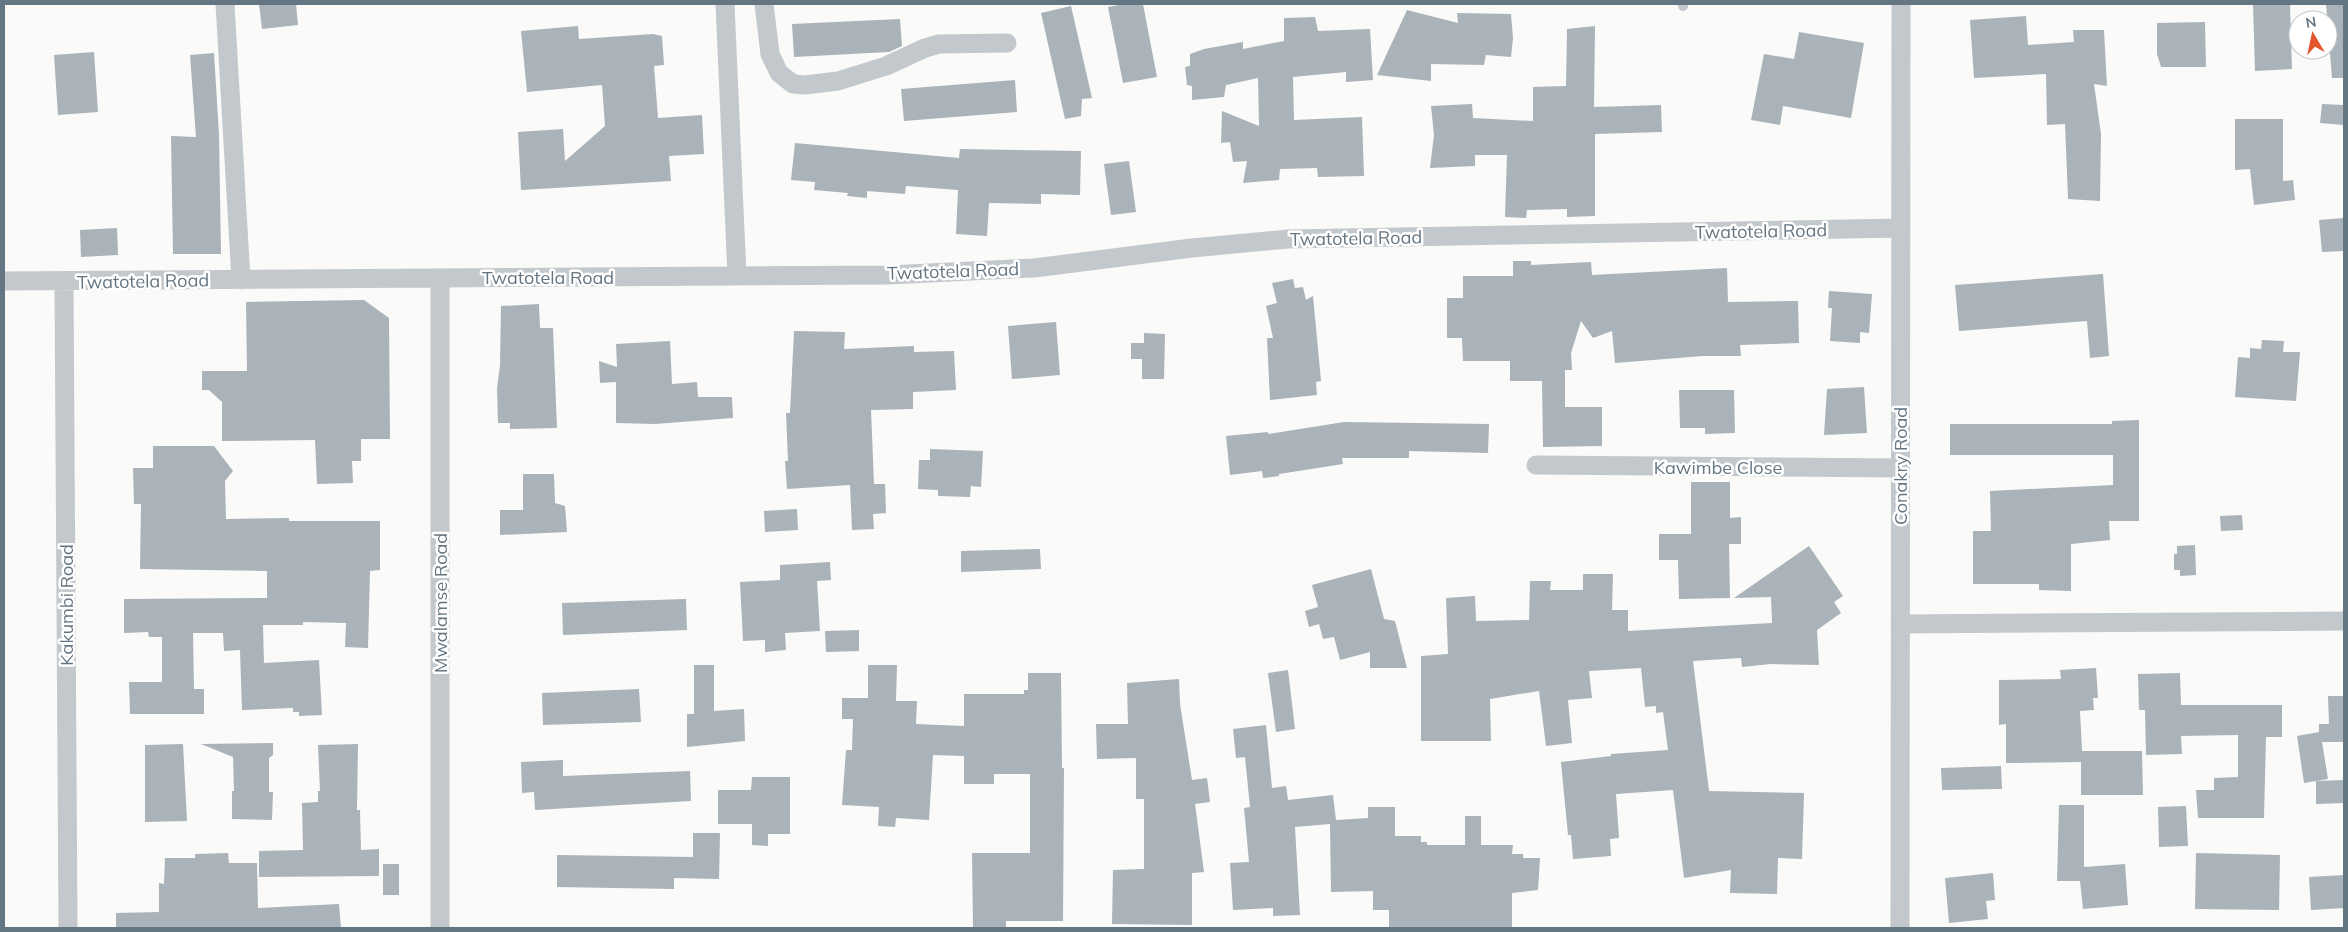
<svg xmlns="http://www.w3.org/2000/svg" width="2348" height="932" viewBox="0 0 2348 932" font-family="Mulish,sans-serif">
  <rect width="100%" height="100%" fill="#fafaf8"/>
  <!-- building -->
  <path fill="#aab3b9" d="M259,4H296L298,25L262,29Z
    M1124,4H1143L1157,77L1123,83L1108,7Z
    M2253,4H2290L2292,69L2255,71Z
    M2326,4H2344V78H2332Z
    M1071,6L1092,98L1082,99L1081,116L1065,119L1041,13Z
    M1407,10L1458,23L1457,13L1511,14L1513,38L1511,57L1486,55L1484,65L1431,64V81L1377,75Z
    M2026,16L2028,45L2074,42L2073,30H2104L2107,86L2094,84L2101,134L2100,201L2068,199L2065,124L2047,125L2046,74L1974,78L1970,20Z
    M1315,17L1318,31L1370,29L1373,80L1346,82V72L1293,77L1294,120L1362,117L1364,176L1318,177L1317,168L1280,169L1279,180L1243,183L1247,161L1233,162L1230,142L1221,143L1222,111L1259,126L1258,78L1226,85L1224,97L1192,100V86L1187,85L1185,67L1190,66V54L1204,49L1243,42V49L1284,41V18Z
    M900,19L902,46L889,52L794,57L792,24Z
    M2205,22L2206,67H2161L2157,54V23Z
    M578,26L579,39L653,34L662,36L664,65L654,66L658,118L702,115L704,154L669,156L671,181L521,190L518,132L563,129L565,161L605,126L602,85L527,92L521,31Z
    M1595,26L1594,107L1661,105L1662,132L1595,134V216L1567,217V209L1527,210L1526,218L1505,217L1507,155H1475V166L1430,168L1434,135L1431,106L1472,104L1473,118L1533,121V87L1566,86L1567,29Z
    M1799,32L1864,43L1851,118L1783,106L1780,125L1751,120L1764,54L1794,59Z
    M94,52L98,112L58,115L54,55Z
    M214,53L219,135L221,254H173L171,136L196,137L190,55Z
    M1015,80L1017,112L904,121L901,89Z
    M2322,104L2344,105L2343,125L2320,123Z
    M2235,119H2283V181L2293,180L2295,200L2254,205L2250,169L2235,170Z
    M795,143L959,158L960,149L1081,151L1080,195L1041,194V204L989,203L987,236L956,234L958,190L906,186L905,194L867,191V198L847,196L848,193L814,190L815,182L791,180Z
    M1129,161L1136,212L1111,215L1104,164Z
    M2344,218V251L2322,252L2319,220Z
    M117,228L118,255L81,257L80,230Z
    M1513,261H1531V265L1591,262L1592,275L1727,268L1728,302L1798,301L1799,343L1740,345L1741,356H1703L1615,363L1612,331L1593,338L1581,321L1571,353L1572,370H1565V407H1602V446L1543,447L1542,381H1510V361H1463L1462,338H1447V298H1463V276H1513Z
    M2103,274L2109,356L2090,358L2087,321L1959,331L1955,285Z
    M1293,279L1295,288L1303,287L1306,300L1313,296L1321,381L1316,382L1317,395L1270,400L1267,338H1273L1266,306L1277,303L1272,283Z
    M1829,291L1872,294L1869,333L1860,332V343L1830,341L1832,308H1828Z
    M364,300L389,318L390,439H361V461H352L353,483L317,484L315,440L222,441V402L209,390H202V371H247L246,302Z
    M539,304L540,328H553L557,428L510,429V423H498L497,389L500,365L501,306Z
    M1056,322L1060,375L1012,379L1008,326Z
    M794,331L845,332L844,349L914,346V352L954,351L956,390L913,392V409L871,410L874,484H885L886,513L873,514L874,529L852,530L850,485L787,489L785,461H788L786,413H790Z
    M1144,333L1165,334L1164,379H1142V359H1131V343H1144Z
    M2262,340L2284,341L2283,352H2300L2296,401L2235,397L2238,357L2250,358V348L2261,349Z
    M670,341L672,384L697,382L698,397H732L733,418L655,424L616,423V382L600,383L599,361L617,367L616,344Z
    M1864,387L1867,433L1824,435L1827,389Z
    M1679,390H1734L1735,433L1705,434V428H1680Z
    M2139,420V521H2109L2110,540L2071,544V591L2039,590V584H1973V531H1991L1990,491L2113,485V455H1950V424H2112V421Z
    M1344,422L1489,424L1488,453L1409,451V458H1342L1343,464L1279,474V476L1263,478L1262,471L1230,475L1226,436L1268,432V434Z
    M153,446H214L233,471L225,481L226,519L289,518V521H380V570L370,571L368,648L345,647L346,623L303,622V625H263L264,663L319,660L322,715L299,716V712H293V708L242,710L240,650L224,651L223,633H193L194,689H204V714H130L129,682H162V637H149L148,632L124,633V599L267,598V571L140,569L141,504H134L133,468H153Z
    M930,449L983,451L981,487L971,486L970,497L938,496V490L918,489L919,460H930Z
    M523,474H554L555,503L565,506L567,532L500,535V510H523Z
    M1691,482H1730V518L1741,517V544H1729L1730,598L1679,599L1678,560H1659V534H1691Z
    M797,509L798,530L765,532L764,511Z
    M2242,515L2243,530L2221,531L2220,516Z
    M2195,545L2196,575L2180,576V570H2174V554H2177V546Z
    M1809,546L1843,596L1834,602L1841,613L1817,630L1819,665L1771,664L1742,667L1741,658L1693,661L1709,791L1804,793L1802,859L1778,858L1777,894L1730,893L1731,870L1684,878L1673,790L1616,794L1619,838L1610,839L1611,856L1573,859L1571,835H1568L1561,762L1611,756V754L1668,750L1663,712L1656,713V706L1645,707L1641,668L1589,671L1592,698L1568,700L1572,743L1546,746L1539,691L1490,699L1491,741H1421V656L1448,654L1446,598L1475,596L1476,621L1529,620L1530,581H1551L1550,590H1583V574H1613L1612,610H1628V631L1772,623L1771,597L1734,598Z
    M1040,549L1041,569L961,572V551Z
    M830,562L831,580L817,581L820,631L785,633L786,650L765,652V640L743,641L740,582L780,580V565Z
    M1371,569L1384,619L1395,621L1407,668H1370V652L1340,660L1334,637L1323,639L1319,624L1309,627L1305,611L1318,607L1312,585Z
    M686,599L687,630L563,635L562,603Z
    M859,630V651L826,652L825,631Z
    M694,665H714V711L744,709L745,741L687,747V714H694Z
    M868,665H897L896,701H917L916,724L964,726V694H1024V690H1028V673H1061L1062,768H1064L1063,921H1006V928H973L972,853H1030V774H994V784H964V756L933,755L929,820L896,818L895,827L878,826L879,807L842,805L846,750H852L853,719H842V698H868Z
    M2096,668L2098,698H2093L2094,710L2080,711L2082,751H2142L2143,795H2081V762L2006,763V724L1999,725V680L2061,679L2060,670Z
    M1288,670L1295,729L1276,732L1268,673Z
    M2180,673L2181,705H2282V737H2266L2264,818H2198L2196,790H2214V778L2238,777V735L2181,736L2182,754L2146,755L2145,710H2139L2138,674Z
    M1179,679L1180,704L1192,780L1207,778L1210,802L1195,804L1204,872L1192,873V925L1112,924L1113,870L1144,869V799H1136V758L1097,759L1096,724H1128L1127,683Z
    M639,689L641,722L543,725L542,693Z
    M2328,696H2344V742H2322L2328,779L2304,783L2297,736L2319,732V724H2329Z
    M1266,725L1272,788L1286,786L1288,800L1333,795L1336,820L1368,818V807H1395V836H1421V842H1427V845H1465V816H1481V845H1513L1512,854H1523V858H1540L1538,890L1512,893V928H1389V910H1373V891L1331,892L1330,824L1295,827L1300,915L1273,916V908L1233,910L1230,863L1249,862L1244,808L1250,807L1245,757L1236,758L1233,729Z
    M273,743V755L269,758V792H273L272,820L232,819V791H234L233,757L201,744Z
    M183,744L187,821L145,822V745Z
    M358,744L357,810H360L361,850L379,849V876L259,877V851L303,850L302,803L318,802V791H320L318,745Z
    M563,760V776L690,771L691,801L535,810L534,792L522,793L521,762Z
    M2001,766L2002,789L1942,790L1941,768Z
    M752,777H790V834H768V846L752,845V824H718V790H751Z
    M2344,780V803L2316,804V781Z
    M2059,805H2084V867L2125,864L2128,905L2083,909L2080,881H2057Z
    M2186,806L2188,846L2159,847L2158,807Z
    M693,833H720L719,879L674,878V889L557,887V855L693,857Z
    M228,853L229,863H257L258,908L339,904L341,928H116V913L159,912V883L164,884L165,858H195V854Z
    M2196,853L2280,855L2279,910L2195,909Z
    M383,864H399V895H383Z
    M1993,873L1995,900L1986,901L1988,919L1949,923L1945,878Z
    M2344,875V908L2311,910L2309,877Z"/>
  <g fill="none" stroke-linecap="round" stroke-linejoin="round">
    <!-- lane -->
    <path stroke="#c3c8cc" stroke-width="10" d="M1683,4V6"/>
    <!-- street -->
    <path stroke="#c3c8cc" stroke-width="19" d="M225,4L241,280
      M725,4L737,276
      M764,4L770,54L779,73L793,84L805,85L838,81L886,66L925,48L939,44L1007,43
      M4,281L888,275L1034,268L1192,248L1288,239L1901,228
      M64,282L68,928
      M1536,465L1900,468
      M1900,624L2344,621
      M440,928V278
      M1900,928L1901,4"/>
  </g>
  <g text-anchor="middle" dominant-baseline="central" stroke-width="5" stroke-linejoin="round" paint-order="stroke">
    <!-- street labels -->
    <g font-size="18" fill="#657683" stroke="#fff">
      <text transform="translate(1761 231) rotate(-1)">Twatotela Road</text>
      <text transform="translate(1356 238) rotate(-1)">Twatotela Road</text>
      <text transform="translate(953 271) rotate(-2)">Twatotela Road</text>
      <text x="548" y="277">Twatotela Road</text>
      <text transform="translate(143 281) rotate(-1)">Twatotela Road</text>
      <text transform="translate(1900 466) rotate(-90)">Conakry Road</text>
      <text x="1718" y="467">Kawimbe Close</text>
      <text transform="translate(440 603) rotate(-90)">Mwalamse Road</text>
      <text transform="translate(66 605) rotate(-90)">Kakumbi Road</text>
    </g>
  </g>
  <!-- border -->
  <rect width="2348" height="932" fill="none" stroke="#657683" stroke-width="10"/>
  <!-- north arrow -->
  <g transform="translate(2313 35) rotate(351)"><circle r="24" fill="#ffffff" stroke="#c1c8cd"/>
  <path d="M0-4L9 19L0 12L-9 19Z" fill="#e4572e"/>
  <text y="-8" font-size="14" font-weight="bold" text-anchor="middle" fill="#657683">N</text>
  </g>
</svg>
